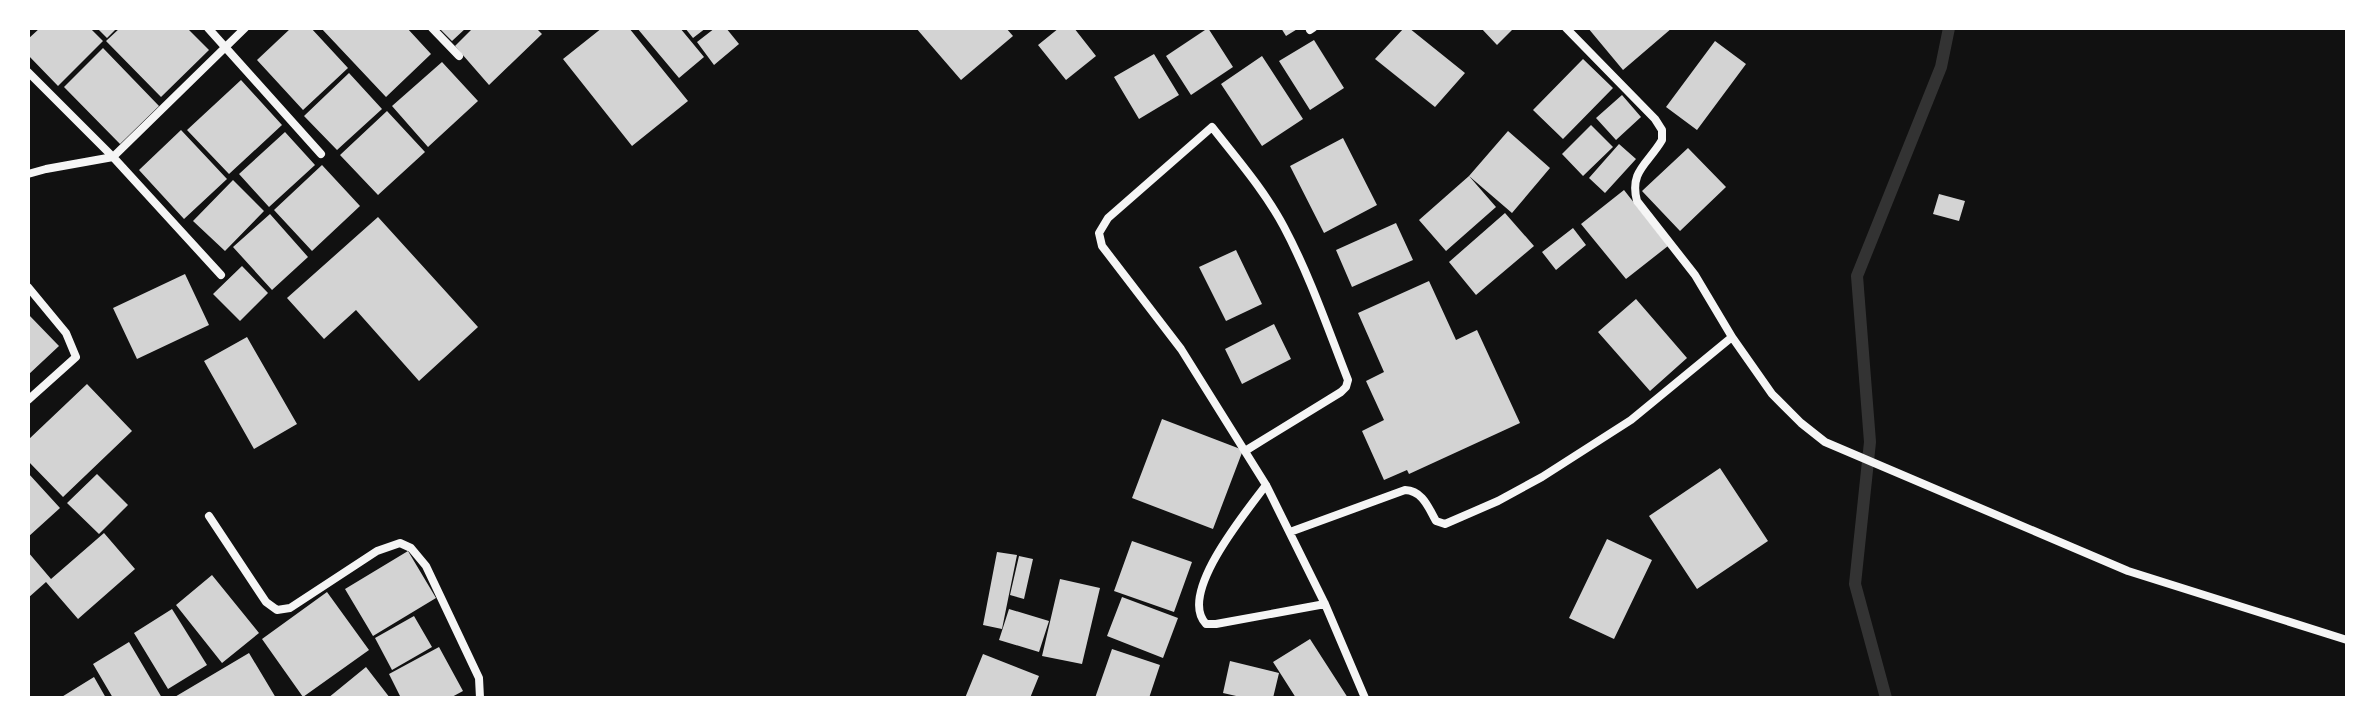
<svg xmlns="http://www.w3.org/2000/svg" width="2375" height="726" viewBox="0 0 2375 726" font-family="Jost,sans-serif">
  <rect width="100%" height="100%" fill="#111"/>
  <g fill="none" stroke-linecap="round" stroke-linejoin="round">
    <!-- stream -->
    <path stroke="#333" stroke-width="12" d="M1886,698L1855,584L1870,442L1857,276L1941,67L1949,28"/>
  </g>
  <!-- building -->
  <path fill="#d3d3d3" d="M40,28H90L103,41L58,86L28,55V39Z
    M97,28H117L107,38Z
    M120,28H187L209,50L161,97L106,41Z
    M291,28H311L348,68L303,110L257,60Z
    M321,28H407L431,54L386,97Z
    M439,28H466L452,41Z
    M473,28H536L542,34L489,85L455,46Z
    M602,28H629L688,101L632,146L563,59Z
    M637,28H680L704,57L679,78Z
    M685,28H706L693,38Z
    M715,28H726L739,44L714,65L697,42Z
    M916,28H1006L1013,36L961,80Z
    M1059,28H1074L1096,56L1066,80L1038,45Z
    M1208,28L1233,67L1191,95L1166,56Z
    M1281,28H1299L1286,36Z
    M1404,28H1409L1465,73L1435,107L1375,59Z
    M1481,28H1514L1497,45Z
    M1588,28H1672L1623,70Z
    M1314,40L1344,88L1310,110L1279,61Z
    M1715,41L1746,64L1697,130L1666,107Z
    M103,48L159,106L120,144L64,87Z
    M1154,54L1179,95L1139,119L1114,77Z
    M1262,56L1303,119L1262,146L1221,84Z
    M1583,59L1613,88L1563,139L1533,110Z
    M442,62L478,101L428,147L392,106Z
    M349,73L382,109L337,150L304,116Z
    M241,80L282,125L229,174L187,130Z
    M1622,95L1641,117L1616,140L1596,118Z
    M387,111L425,152L378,195L340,155Z
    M1591,125L1613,147L1583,176L1562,154Z
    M181,130L227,179L184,219L139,170Z
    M1508,131L1550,168L1512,213L1469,176Z
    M285,132L315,165L269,207L239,174Z
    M1343,138L1377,205L1324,233L1290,166Z
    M1619,144L1636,159L1605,193L1589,178Z
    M1688,148L1726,187L1680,231L1642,191Z
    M322,165L360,206L312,251L274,210Z
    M1469,176L1496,207L1446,251L1419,220Z
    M233,180L264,211L225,251L193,221Z
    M1624,190L1668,246L1626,279L1581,224Z
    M1939,194L1965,201L1959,221L1933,214Z
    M1505,213L1534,246L1476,295L1449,262Z
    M270,214L308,257L272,290L233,247Z
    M378,217L478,327L419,381L356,310L324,339L287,298Z
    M1396,223L1413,260L1352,287L1336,250Z
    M1573,228L1586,245L1556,270L1542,252Z
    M1236,250L1262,304L1226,321L1199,267Z
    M242,266L268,293L240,321L213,294Z
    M185,274L209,325L137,359L113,308Z
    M1429,281L1456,340L1477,330L1520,423L1409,474L1407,470L1384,480L1362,431L1384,420L1366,381L1384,372L1358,313Z
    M1636,299L1687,358L1650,391L1598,332Z
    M28,314L59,346L28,375Z
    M1274,324L1291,359L1242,384L1225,349Z
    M247,337L297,424L254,449L204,361Z
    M87,384L132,431L63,497L28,461V440Z
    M1162,419L1243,450L1213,529L1132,498Z
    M1720,468L1768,541L1697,589L1649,516Z
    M28,473L60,508L28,537Z
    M97,474L128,505L99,534L67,503Z
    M104,533L135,569L78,619L46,582L28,598V552L51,579Z
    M1607,539L1652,560L1614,639L1569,618Z
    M1132,541L1192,562L1174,612L1114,591Z
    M408,551L436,598L373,636L345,589Z
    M997,552L1017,555L1002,629L983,625Z
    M1019,556L1033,559L1024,599L1010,595Z
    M212,575L259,633L222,663L176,605Z
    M1060,579L1100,588L1082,664L1042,656Z
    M327,592L369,650L303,697L262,639Z
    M1122,597L1178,618L1163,658L1107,636Z
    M172,609L207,665L168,689L134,633Z
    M1009,609L1049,621L1039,652L999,640Z
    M414,616L432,647L392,670L375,638Z
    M1310,639L1348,698H1296L1282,676L1273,662Z
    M129,642L162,698H113L93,664Z
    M439,647L463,691L450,698H401L389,674Z
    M1112,649L1160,665L1149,698H1095Z
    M249,653L276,698H173Z
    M983,654L1039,676L1030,698H965Z
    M1230,661L1279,673L1273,698H1245L1223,693Z
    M366,667L390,698H328Z
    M94,677L106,698H60Z"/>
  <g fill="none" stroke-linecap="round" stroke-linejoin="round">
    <!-- minor -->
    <path stroke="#f5f5f5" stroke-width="8" d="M208,28L321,154
      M432,28L459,56
      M1566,28L1655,119L1662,130V140C1648,164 1629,171 1637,201L1695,275L1732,337L1772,394L1801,423L1825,442L2128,571L2347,640
      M1310,30L1313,28
      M28,72L113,157L221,275
      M28,174L46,169L113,157L245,28
      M28,287L66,333L76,357L28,400
      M1245,451L1341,392L1346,387L1348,380C1328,329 1310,276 1284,227C1265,191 1237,159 1212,127L1108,218L1099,233L1102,246L1181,349L1266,485L1325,604L1365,698
      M1266,485C1247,511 1177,594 1206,624H1216L1325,604
      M209,516L266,602L277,610L290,608L377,551L400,543L411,548L426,566L479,678L480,698
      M1290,532L1405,490C1423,491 1428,507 1436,521L1445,524L1498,501L1542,477L1631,420L1732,337"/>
  </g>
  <!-- border -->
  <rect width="2375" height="726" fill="none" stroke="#ffffff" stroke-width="60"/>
</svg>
